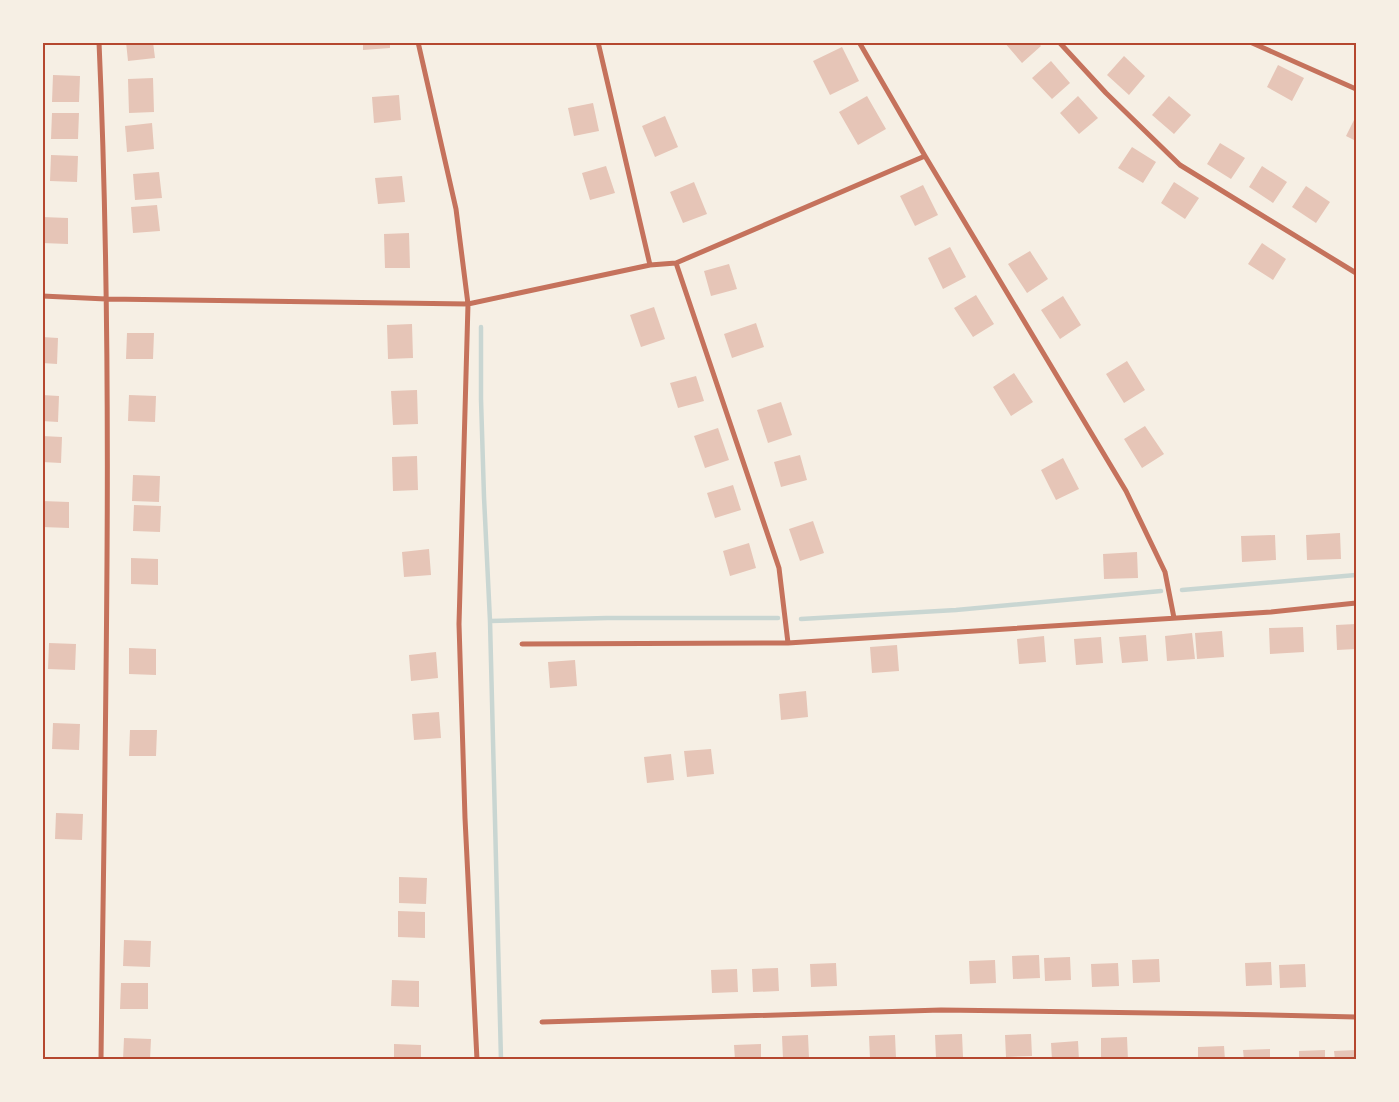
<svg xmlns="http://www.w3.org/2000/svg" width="1399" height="1102" viewBox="0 0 1399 1102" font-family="'Alegreya Sans',sans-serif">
  <rect width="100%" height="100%" fill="#f6efe4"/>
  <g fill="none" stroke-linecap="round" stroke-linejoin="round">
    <!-- stream -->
    <path stroke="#c9d6d2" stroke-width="4.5" d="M481,327V399L484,497L490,621L501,1060
      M1182,590L1356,575
      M801,619L956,610L1161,591
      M490,621L607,618H778"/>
  </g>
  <!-- building -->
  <path fill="#e6c5b7" d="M126,42H153L155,58L128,61Z
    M363,42H390V48L363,50Z
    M1004,42H1038L1041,46L1022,63Z
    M842,47L859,81L830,95L813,61Z
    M1124,56L1145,76L1129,95L1107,75Z
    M1051,61L1070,83L1052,99L1032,78Z
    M1278,65L1304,78L1292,101L1267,87Z
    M53,75L80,76L79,102H52Z
    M153,78L154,112L129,113L128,79Z
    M399,95L401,120L374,123L372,97Z
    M867,96L886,129L858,145L839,112Z
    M1078,96L1098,118L1079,134L1060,113Z
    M1169,96L1191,115L1174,134L1152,115Z
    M593,103L599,131L574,136L568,108Z
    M52,113H79L78,139H51Z
    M665,116L678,147L655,157L642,126Z
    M1356,116V141L1346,136Z
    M152,123L154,149L127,152L125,126Z
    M1220,143L1245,158L1231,179L1207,164Z
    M1132,147L1156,162L1143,183L1118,168Z
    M51,155L78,156L77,182L50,181Z
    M606,166L615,193L590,200L582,173Z
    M1262,166L1287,182L1273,203L1249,187Z
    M159,172L162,198L135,200L133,174Z
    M402,176L405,202L378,204L375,178Z
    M694,182L707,214L683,223L670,192Z
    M1174,182L1199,198L1185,219L1161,203Z
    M923,185L938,215L915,226L900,196Z
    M1306,186L1330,202L1316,223L1292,207Z
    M157,205L160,231L133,233L131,207Z
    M42,217L68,218V244L42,243Z
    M409,233L410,268H385L384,234Z
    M1262,243L1286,259L1273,280L1248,264Z
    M950,247L966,277L943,289L928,258Z
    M1030,251L1048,279L1027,293L1008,264Z
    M729,264L737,289L711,296L704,271Z
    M976,295L994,324L973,337L954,308Z
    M1063,296L1081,325L1060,339L1041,310Z
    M654,307L665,339L641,347L630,315Z
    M756,323L764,347L732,358L724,334Z
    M412,324L413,358L388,359L387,325Z
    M127,333H154L153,359H126Z
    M42,337L58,338L57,364L42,363Z
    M1127,361L1145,390L1124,403L1106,374Z
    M1014,373L1033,402L1011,416L993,387Z
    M696,376L704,401L678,408L670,383Z
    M417,390L418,424L393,425L391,391Z
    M42,395L59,396L58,422L42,421Z
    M129,395L156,396L155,422L128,421Z
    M781,402L792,435L768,443L757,410Z
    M1145,426L1164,454L1142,468L1124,439Z
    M718,428L729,460L705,468L694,436Z
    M42,436L62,437L61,463L42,462Z
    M800,455L807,480L781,487L774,462Z
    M417,456L418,490L393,491L392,457Z
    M1063,458L1079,489L1056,500L1041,470Z
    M133,475L160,476L159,502L132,501Z
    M733,485L741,510L715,518L707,493Z
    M42,501L69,502V528L42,527Z
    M134,505L161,506L160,532L133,531Z
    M813,521L824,553L800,561L789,529Z
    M1340,533L1341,559L1307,560L1306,535Z
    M1275,535L1276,560L1242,562L1241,536Z
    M749,543L756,568L730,576L723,551Z
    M429,549L431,575L404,577L402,552Z
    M1137,552L1138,578L1104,579L1103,554Z
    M131,558L158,559V585L131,584Z
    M1356,624V649L1337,650L1336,625Z
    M1303,627L1304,652L1270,654L1269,628Z
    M1222,631L1224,657L1197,659L1195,633Z
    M1192,633L1195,659L1167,661L1165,636Z
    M1146,635L1148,661L1122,663L1119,637Z
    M1044,636L1046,662L1019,664L1017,639Z
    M1101,637L1103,663L1076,665L1074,639Z
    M49,643L76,644L75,670L48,669Z
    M897,645L899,671L872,673L870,647Z
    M129,648L156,649V675L129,674Z
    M436,652L438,678L411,681L409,655Z
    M575,660L577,686L550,688L548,662Z
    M806,691L808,717L781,720L779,694Z
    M439,712L441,738L414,740L412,714Z
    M53,723L80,724L79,750L52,749Z
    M130,730H157L156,756H129Z
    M711,749L714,774L687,777L684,751Z
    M671,754L674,780L647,783L644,757Z
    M56,813L83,814L82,840L55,839Z
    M399,877L427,878L426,904L399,903Z
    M398,911L425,912V938L398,937Z
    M124,940L151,941L150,967L123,966Z
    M1039,955L1040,978L1013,979L1012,956Z
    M1070,957L1071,980L1045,981L1044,958Z
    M1159,959L1160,982L1133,983L1132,960Z
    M995,960L996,983L970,984L969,961Z
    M1271,962L1272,985L1246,986L1245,963Z
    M836,963L837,986L811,987L810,964Z
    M1118,963L1119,986L1092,987L1091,964Z
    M1305,964L1306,987L1280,988L1279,965Z
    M778,968L779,991L753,992L752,969Z
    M737,969L738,992L712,993L711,970Z
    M392,980L419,981V1007L391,1006Z
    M121,983H148V1009H120Z
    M962,1034L963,1057L936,1058L935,1035Z
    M1031,1034L1032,1056L1006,1057L1005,1035Z
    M808,1035L809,1058L783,1059L782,1036Z
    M895,1035L896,1058L870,1059L869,1036Z
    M1127,1037L1128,1060H1101V1038Z
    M124,1038L151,1039L150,1060H123Z
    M1078,1041L1079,1060H1052L1051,1043Z
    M394,1044L421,1045V1060H394Z
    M761,1044V1060H735L734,1045Z
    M1224,1046L1225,1060H1198V1047Z
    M1270,1049V1060H1244L1243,1050Z
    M1325,1050V1060H1299V1051Z
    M1356,1050V1060H1335L1334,1051Z"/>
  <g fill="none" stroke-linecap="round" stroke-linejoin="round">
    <!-- minor -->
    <path stroke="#c5725c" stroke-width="5" d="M99,42C114,381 105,721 101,1060
      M418,42L456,209L468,304L459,624L465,818L477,1060
      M598,42L650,265
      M859,42L925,156L1126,491L1165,572L1174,618
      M1059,42L1106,93L1180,165L1356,273
      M1250,42L1356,89
      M676,263L779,568L788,643
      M42,296L106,299L468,304L650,265L676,263L925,156
      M522,644L788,643L1271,612L1356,603
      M542,1022L941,1010L1222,1014L1356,1017"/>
  </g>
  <!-- border -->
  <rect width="1399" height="1102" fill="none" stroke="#f6efe4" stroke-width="88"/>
  <rect x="44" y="44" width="1311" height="1014" fill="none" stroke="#b5482f" stroke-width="2"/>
</svg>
